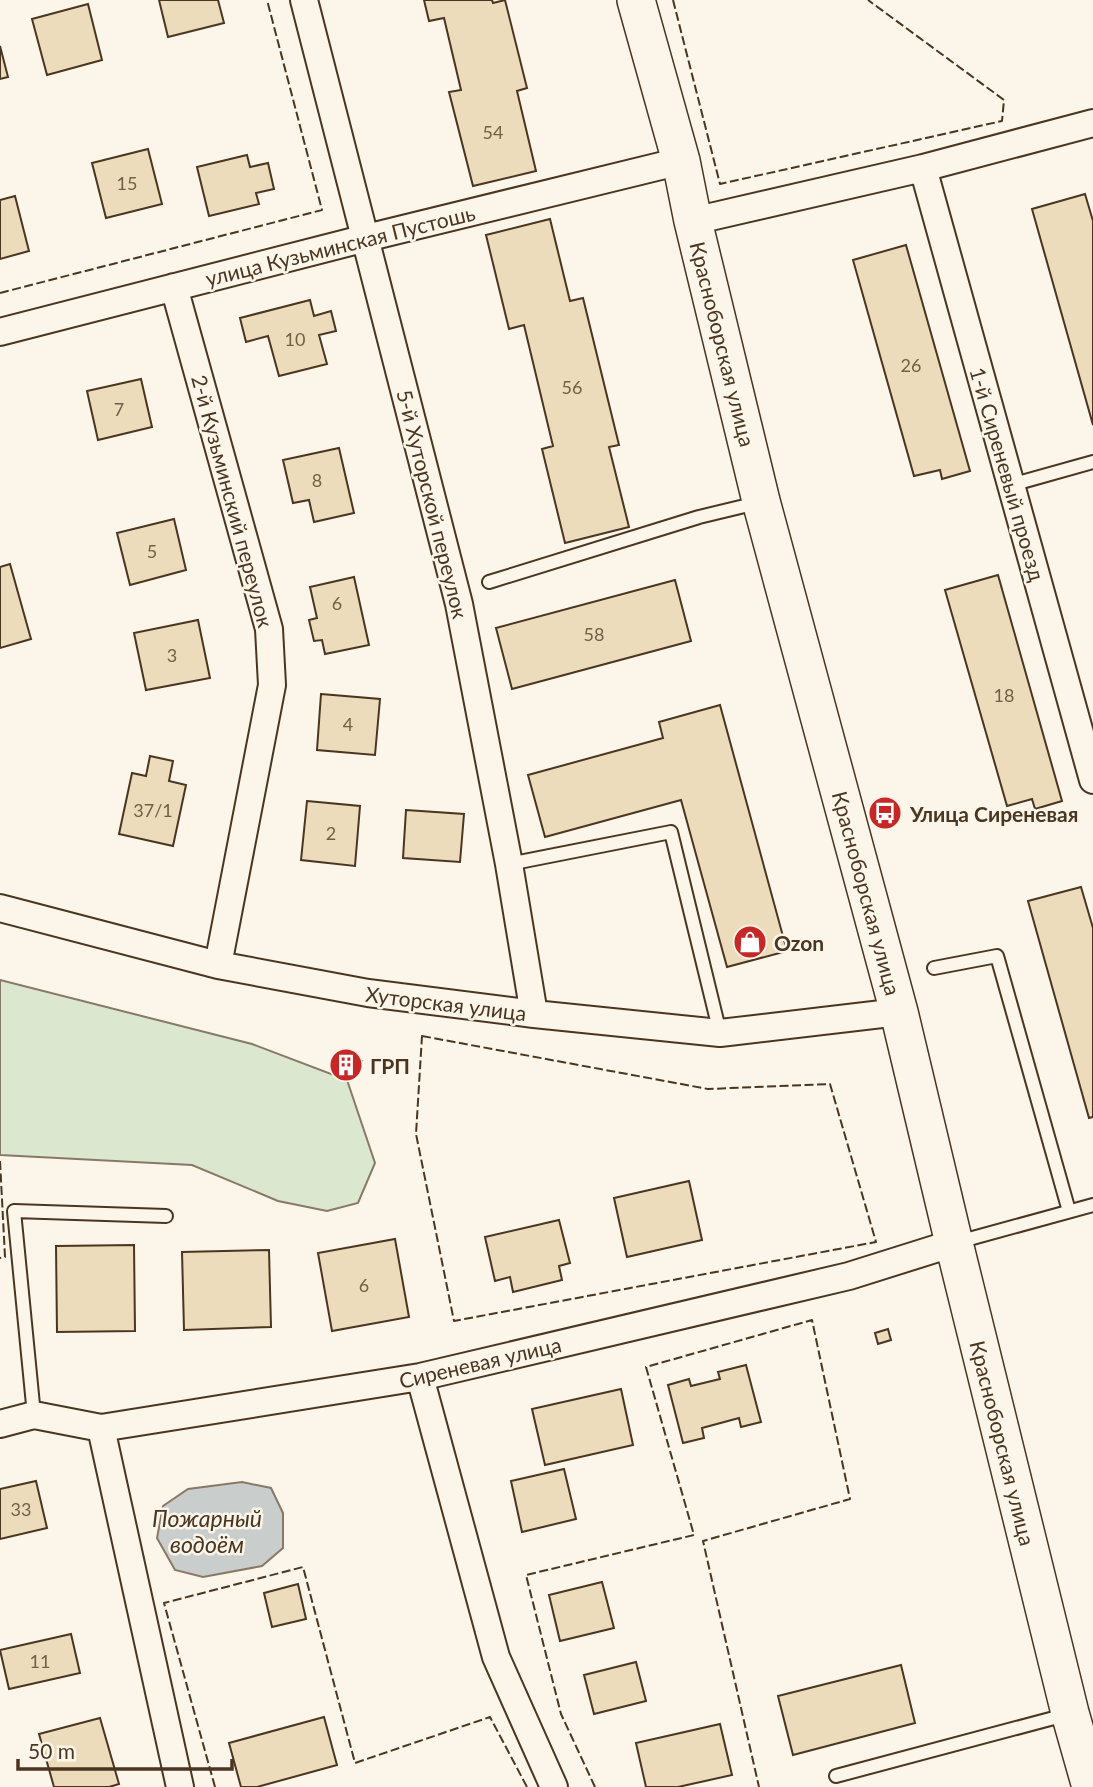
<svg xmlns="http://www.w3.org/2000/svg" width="1093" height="1787" viewBox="0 0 1093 1787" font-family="Lato,sans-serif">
  <rect width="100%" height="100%" fill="#fbf6e9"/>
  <!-- green -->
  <path fill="#dce7d0" stroke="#887966" stroke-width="2" d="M0,980L252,1044L347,1080L375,1163L358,1203L327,1211L278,1201L192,1165L0,1155Z"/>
  <!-- water -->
  <path fill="#c9cecd" stroke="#887966" stroke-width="2" d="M242,1482L271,1488L283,1513V1548L262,1566L203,1577L175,1570L157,1538L163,1506L188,1489Z"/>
  <!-- building -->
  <path fill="#ecdcbc" stroke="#4a3520" stroke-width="2" d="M159,0H218L224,23L168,37Z
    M424,0H492L493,3L505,0L527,88L517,91L536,171L473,186L449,92L461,90L444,18L429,21Z
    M88,4L102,60L47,75L32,19Z
    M0,46L8,77L0,79Z
    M148,149L162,204L106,218L92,163Z
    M247,155L250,167L268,163L274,189L256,193L259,204L209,216L197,167Z
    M1085,194L1093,221V425L1032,209Z
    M15,196L29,251L0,259V200Z
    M550,219L570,301L583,298L619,445L609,447L629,527L565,543L542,449L553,446L524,325L509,329L486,235Z
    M906,245L970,471L942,479L940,470L914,476L853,260Z
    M310,300L314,316L331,311L336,331L319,335L327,364L279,376L268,336L246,342L240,318Z
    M141,379L152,427L98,440L87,391Z
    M339,448L354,513L314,522L309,500L293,503L283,460Z
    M174,519L186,570L130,585L117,533Z
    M10,564L31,639L0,648V567Z
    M998,575L1062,801L1035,809L1032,799L1007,806L945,590Z
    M354,577L369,645L325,654L322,640L314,641L309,620L317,618L310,587Z
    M675,580L691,641L512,689L496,628Z
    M198,620L210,678L146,690L134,633Z
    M321,694L380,699L375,755L317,750Z
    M720,705L787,951L727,967L681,800L545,837L528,775L663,738L659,722Z
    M150,756L173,761L169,781L186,785L173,846L119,834L132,773L146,776Z
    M307,801L360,806L355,866L301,860Z
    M406,810L464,814L460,862L403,858Z
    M1081,887L1093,928V1117L1089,1118L1028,901Z
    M336,1053L362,1061L357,1076L331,1068Z
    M689,1181L702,1240L627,1257L614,1198Z
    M559,1220L570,1263L559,1266L562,1280L513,1292L510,1277L495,1281L485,1237Z
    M395,1239L409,1317L332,1331L318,1253Z
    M134,1245L135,1331L57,1332L56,1246Z
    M269,1250L271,1327L184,1330L182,1252Z
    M888,1329L891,1340L878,1344L875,1333Z
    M746,1365L761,1422L741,1427L739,1418L702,1428L704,1438L683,1443L668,1385L689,1379L691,1386L720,1379L718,1372Z
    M621,1389L633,1445L545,1465L532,1409Z
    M564,1469L576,1519L522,1532L511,1481Z
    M36,1481L47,1528L0,1539V1489Z
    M602,1582L614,1628L560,1641L549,1595Z
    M298,1584L306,1619L272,1627L264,1593Z
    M71,1634L80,1673L9,1689L0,1650Z
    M636,1662L646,1701L594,1714L584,1675Z
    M901,1665L915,1723L793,1755L778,1696Z
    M324,1717L337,1765L257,1787H241L229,1743Z
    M100,1718L119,1784L109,1787H54L39,1734Z
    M720,1724L732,1775L678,1787H646L636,1743Z"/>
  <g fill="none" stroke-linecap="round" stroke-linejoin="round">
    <defs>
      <path id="lane" d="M1011,485L1093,462
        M489,582L699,517L757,503
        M509,864L671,832L720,1033
        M934,968L997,956L1069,1211
        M958,1242L1093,1205
        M34,1415L14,1211L166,1216
        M836,1776L1069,1714"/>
      <path id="street" d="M304,0L459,604L509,864L534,1014
        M923,168L1093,780
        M693,221L923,168L1093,123
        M174,287L269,629L272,685L218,965
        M0,332L366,238L681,161
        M0,908L218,965L368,993L534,1014L720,1033L899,1012
        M420,1377L496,1657L554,1787
        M0,1424L34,1415L101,1428L420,1377L849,1276L954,1243
        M101,1428L180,1787"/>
      <path id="secondary" d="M636,0L681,161L693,221L761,501L899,1012L954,1243L1070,1713L1091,1787"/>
    </defs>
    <!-- lane casing -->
    <use href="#lane" stroke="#4a3520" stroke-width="16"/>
    <!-- street casing -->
    <use href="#street" stroke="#4a3520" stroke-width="30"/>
    <!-- secondary casing -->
    <use href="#secondary" stroke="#4a3520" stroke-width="40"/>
    <!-- lane -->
    <use href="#lane" stroke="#fbf6e9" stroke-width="12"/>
    <!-- street -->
    <use href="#street" stroke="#fbf6e9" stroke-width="26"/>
    <!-- secondary -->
    <use href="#secondary" stroke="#fbf6e9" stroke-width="37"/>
    <!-- fence -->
    <path stroke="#4a3520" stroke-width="2" stroke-dasharray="9 3.5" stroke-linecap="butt" d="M673,0L720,184L1002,121L1004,100L868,0
      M0,293L322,210L267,0
      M422,1036L708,1089L830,1084L876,1242L454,1321L416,1134Z
      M0,1161L5,1257L0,1258
      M215,1787L164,1603L303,1567L355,1763L490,1717L527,1787
      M595,1787L561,1714L526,1575L694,1535L646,1367L812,1320L850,1499L703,1541L759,1787"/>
  </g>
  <!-- icons -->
  <defs>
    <symbol id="bus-disc" viewBox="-11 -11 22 22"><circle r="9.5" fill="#c62828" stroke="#fbf6e9"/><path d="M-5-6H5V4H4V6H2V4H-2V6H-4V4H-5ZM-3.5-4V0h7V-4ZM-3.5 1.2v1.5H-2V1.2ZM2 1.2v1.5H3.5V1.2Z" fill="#fff"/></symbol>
    <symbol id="shop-disc" viewBox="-11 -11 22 22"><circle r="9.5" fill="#c62828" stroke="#fbf6e9"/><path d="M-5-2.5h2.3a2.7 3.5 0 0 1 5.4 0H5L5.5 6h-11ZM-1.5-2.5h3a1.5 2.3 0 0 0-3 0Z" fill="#fff"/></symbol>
    <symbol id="building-disc" viewBox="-11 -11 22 22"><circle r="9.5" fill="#c62828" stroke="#fbf6e9"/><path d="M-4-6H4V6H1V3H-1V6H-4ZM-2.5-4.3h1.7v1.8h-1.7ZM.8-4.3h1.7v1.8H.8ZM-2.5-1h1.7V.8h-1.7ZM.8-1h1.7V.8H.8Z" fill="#fff"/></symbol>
  </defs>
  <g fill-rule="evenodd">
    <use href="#bus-disc" x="866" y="794" width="38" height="38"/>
    <use href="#shop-disc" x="731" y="923" width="38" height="38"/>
    <use href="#building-disc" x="327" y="1046" width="38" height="38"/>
  </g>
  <g text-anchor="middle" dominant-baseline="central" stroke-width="5" stroke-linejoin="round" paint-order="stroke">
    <!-- number labels -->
    <g font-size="18" fill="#725f47">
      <text x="493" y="132">54</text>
      <text x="127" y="183">15</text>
      <text x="295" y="339">10</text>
      <text x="911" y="365">26</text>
      <text x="572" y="387">56</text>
      <text x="119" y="409">7</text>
      <text x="317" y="480">8</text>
      <text x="152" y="551">5</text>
      <text x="337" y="603">6</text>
      <text x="594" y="634">58</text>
      <text x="172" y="655">3</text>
      <text x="1004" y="695">18</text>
      <text x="348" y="724">4</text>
      <text x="153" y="810">37/1</text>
      <text x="331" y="833">2</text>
      <text x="364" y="1285">6</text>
      <text x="21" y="1509">33</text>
      <text x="40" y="1661">11</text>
    </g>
    <!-- street labels -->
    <g font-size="21" fill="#4a3520" stroke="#fbf6e9">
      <text transform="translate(340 245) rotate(-14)">улица Кузьминская Пустошь</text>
      <text transform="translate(723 344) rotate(76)">Красноборская улица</text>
      <text transform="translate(1008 474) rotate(74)">1-й Сиреневый проезд</text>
      <text transform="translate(233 501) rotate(75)">2-й Кузьминский переулок</text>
      <text transform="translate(433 504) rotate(76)">5-й Хуторской переулок</text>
      <text transform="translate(867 893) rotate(75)">Красноборская улица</text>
      <text transform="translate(446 1003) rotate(7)">Хуторская улица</text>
      <text transform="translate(480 1362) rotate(-13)">Сиреневая улица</text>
      <text transform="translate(1003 1443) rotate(76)">Красноборская улица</text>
    </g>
    <!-- poi labels -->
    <g font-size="21" font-weight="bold" fill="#4a3520" stroke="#fbf6e9" text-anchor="start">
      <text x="910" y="813">Улица Сиреневая</text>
      <text x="774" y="942">Ozon</text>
      <text x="370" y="1065">ГРП</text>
    </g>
    <!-- water labels -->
    <g font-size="23" font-style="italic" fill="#4a3520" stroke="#fbf6e9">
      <text x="207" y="1518">Пожарный<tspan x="207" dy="26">водоём</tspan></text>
    </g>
  </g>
  <!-- scale -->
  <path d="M18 1759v10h214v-10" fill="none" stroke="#4a3520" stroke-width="3.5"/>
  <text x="28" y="1759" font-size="21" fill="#4a3520" stroke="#fbf6e9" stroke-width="5" paint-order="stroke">50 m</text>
</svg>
